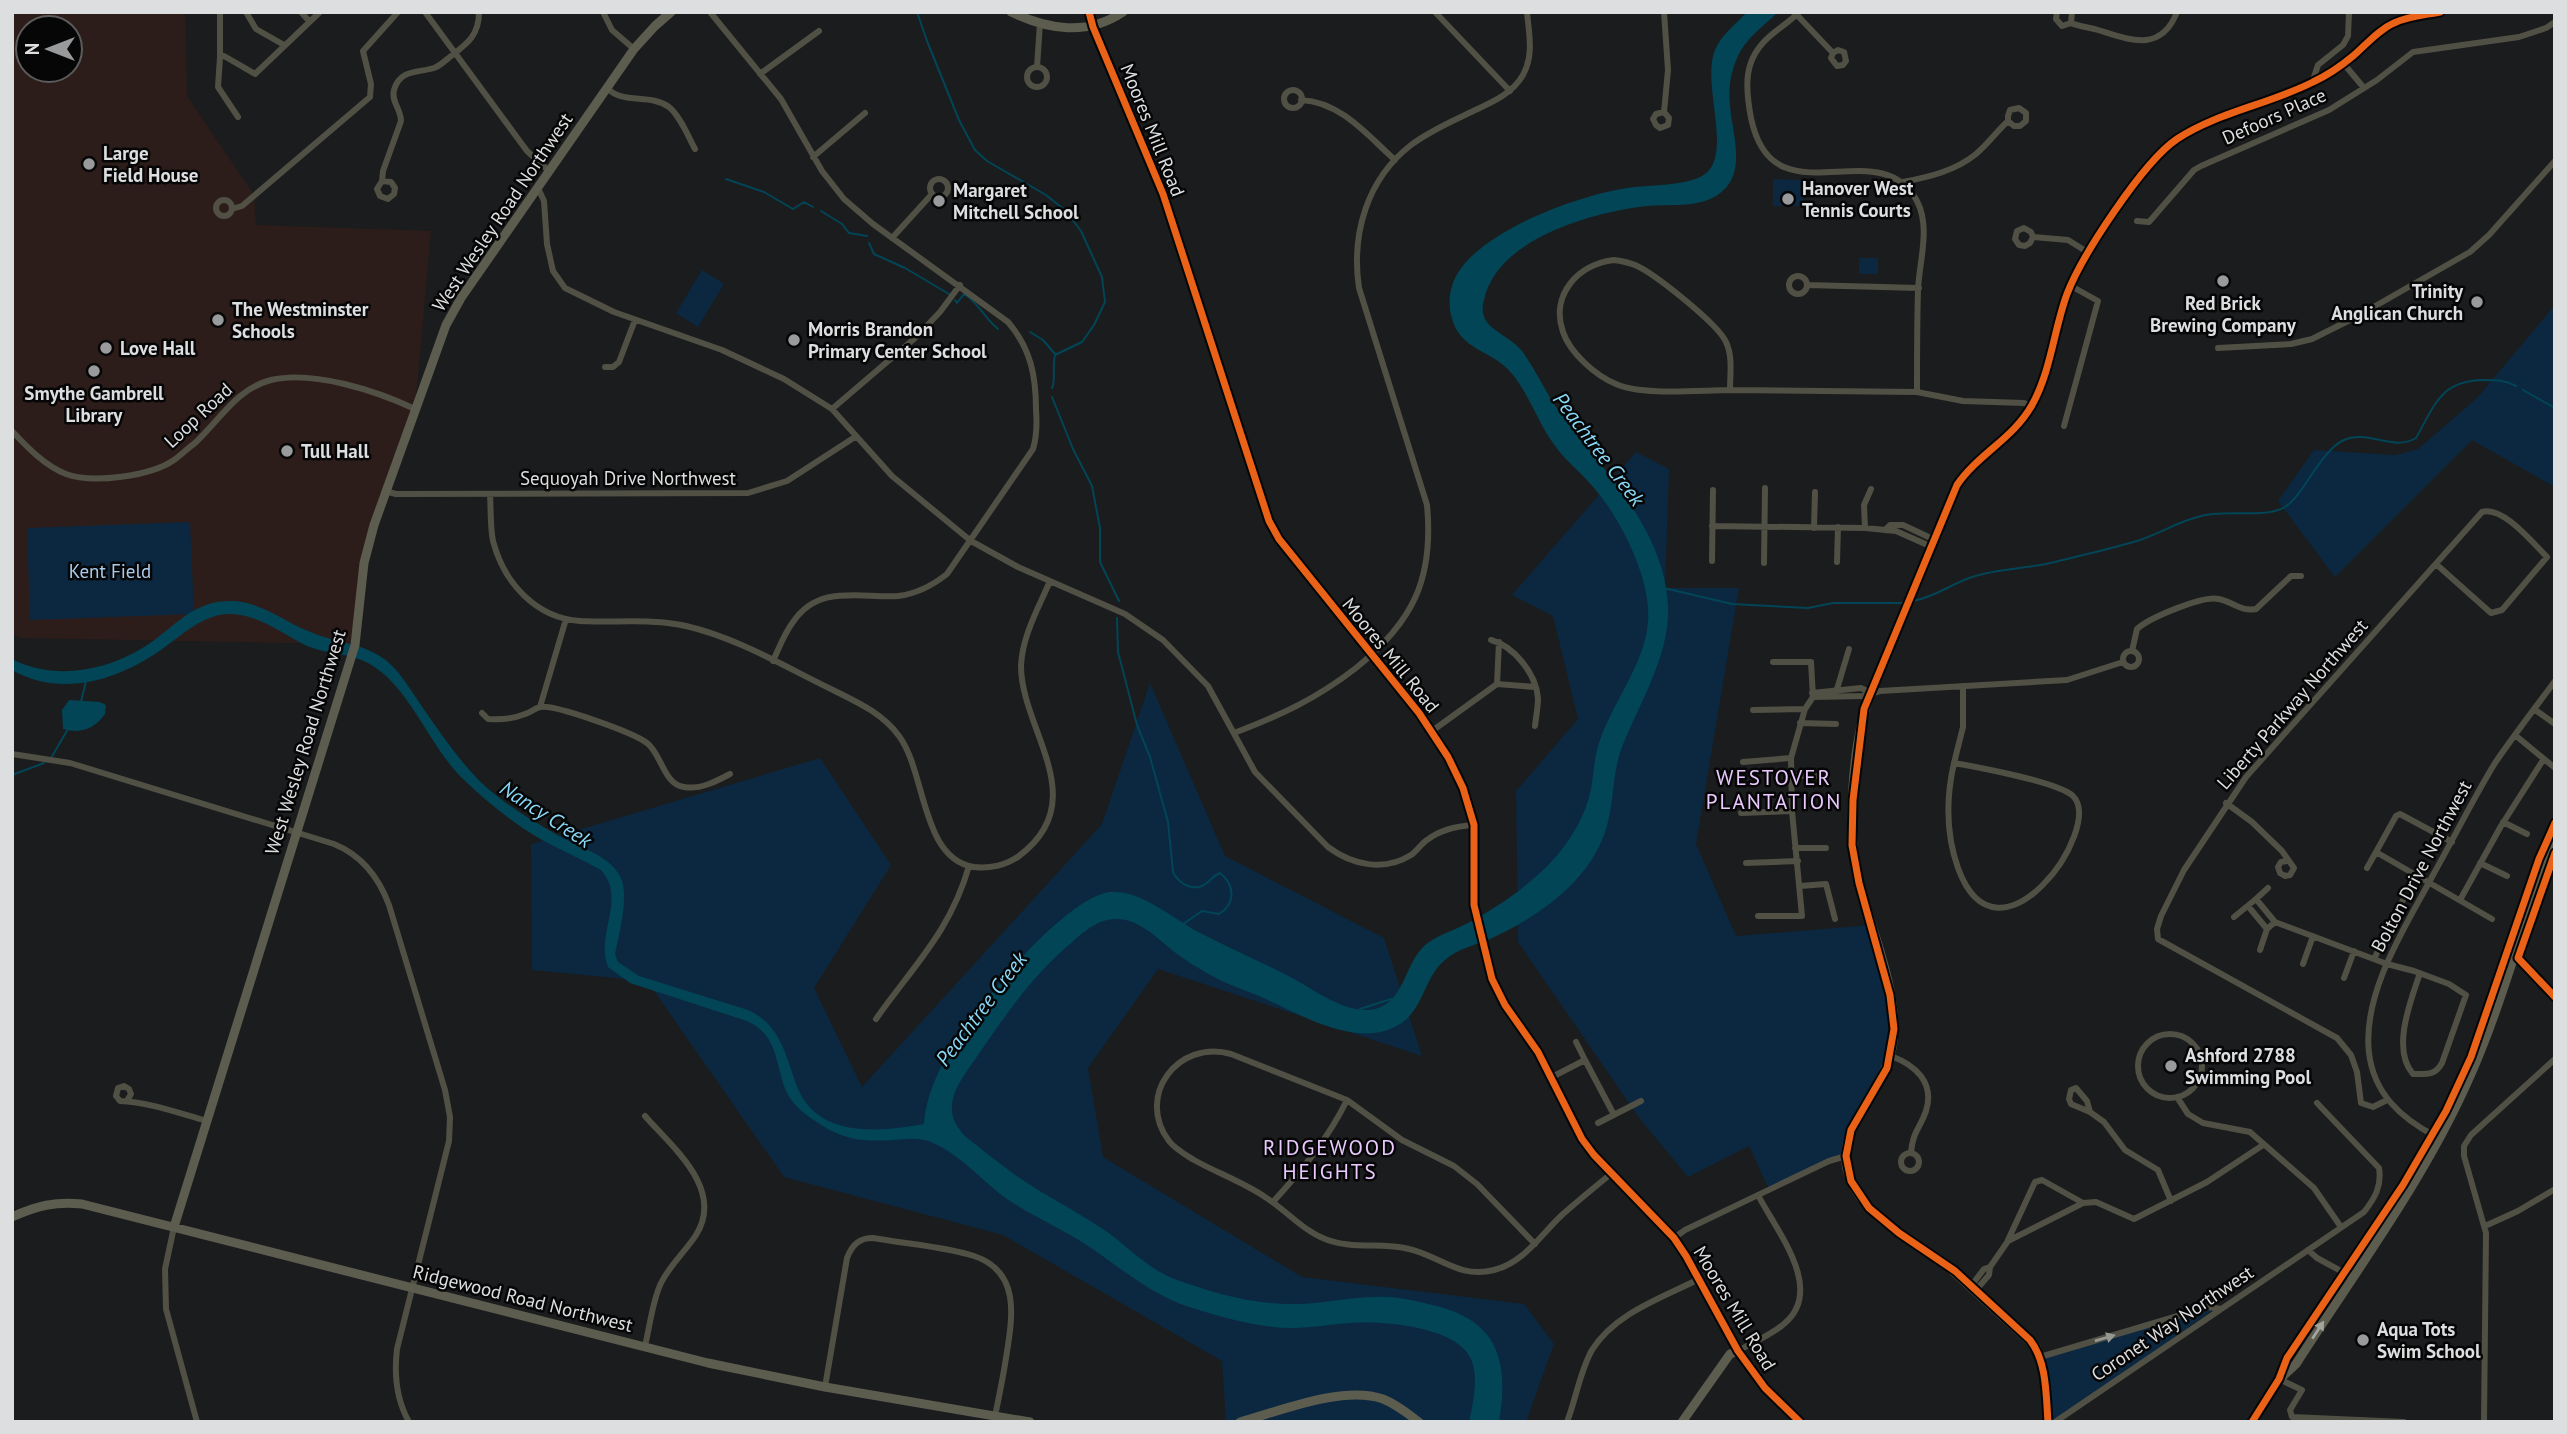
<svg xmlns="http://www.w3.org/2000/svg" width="2567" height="1434" viewBox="0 0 2567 1434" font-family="'PT Sans',sans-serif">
  <rect width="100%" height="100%" fill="#1b1c1d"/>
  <!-- education -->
  <path fill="#2d1d1a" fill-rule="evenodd" d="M12,12H185L187,96L254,195L256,225L431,231L415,409L385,491L361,580L350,644L20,638L12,634ZM28,28H70V70H28Z"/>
  <!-- green -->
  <path fill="#0b2840" d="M1773,179L1803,180V206H1773Z
    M1859,258H1878V274H1859Z
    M702,270L724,284L698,327L676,313Z
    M2555,305V487L2472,440L2335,577L2278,501L2314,450L2395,455L2418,449L2477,398Z
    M1636,452L1669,469L1665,588H1739L1696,844L1736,936L1874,925L1893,1007L1895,1056L1870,1109L1849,1144V1158H1831L1769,1189L1749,1146L1688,1177L1640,1119L1518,942L1516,791L1578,719L1553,616L1512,595Z
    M190,522L194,614L30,620L27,528Z
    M1150,683L1225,856L1384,938L1422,1056L1158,969L1088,1068L1103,1157L1302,1277L1524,1304L1554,1344L1526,1422H1226L1222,1361L1003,1235L784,1177L647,981L532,970L531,844L820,758L891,865L814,988L862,1087L1102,824Z
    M2217,1307L2055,1422H2048L2040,1357Z"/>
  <!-- water -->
  <path fill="#024557" d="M1747,12H1778C1764,26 1746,38 1738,56C1731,71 1728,88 1730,105C1732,135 1749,176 1716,196C1696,208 1669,204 1647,206C1594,212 1497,238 1484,300C1482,306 1482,312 1485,319C1491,331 1512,338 1522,351C1535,369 1545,391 1558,410C1602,469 1665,529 1668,607C1670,655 1639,704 1622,747C1611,775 1615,806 1604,835C1586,884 1536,918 1490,939C1475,945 1457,949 1445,960C1424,977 1424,1009 1400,1024C1357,1051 1299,1013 1259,996C1241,989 1222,982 1205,972C1197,967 1188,962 1180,956C1156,939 1136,911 1103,921C1090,926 1080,935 1070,944C1032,976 1004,1017 976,1058C957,1085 938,1109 966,1137C984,1151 1002,1166 1021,1179C1048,1197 1076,1211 1103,1229C1128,1246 1147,1269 1177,1280C1214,1293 1251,1304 1291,1304C1319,1305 1347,1297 1376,1297C1393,1296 1411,1300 1428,1304C1496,1318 1510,1357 1499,1422H1469C1473,1403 1479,1378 1471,1359C1456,1326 1382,1321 1350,1323C1330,1324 1312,1328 1292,1328C1258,1328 1221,1317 1189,1307C1149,1294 1119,1266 1085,1244C1060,1228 1032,1216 1007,1199C982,1181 960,1154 931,1142C920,1137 907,1139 895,1140C861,1142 843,1140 815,1121C803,1113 792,1104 786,1091C775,1063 778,1035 747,1021L630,983L608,967C595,935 627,898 601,870C579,858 556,848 535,836C508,819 483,799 461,777C428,744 409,685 368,663C349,653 326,654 307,646C284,635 265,619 240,615C210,609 187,631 165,647C121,679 63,699 12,670V659C58,683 117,669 157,638C180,620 198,601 230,601C259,601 282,620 308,631C334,643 363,642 387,661C403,675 413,694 425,711C446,741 468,774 497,796C516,811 538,824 559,836C578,847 609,855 620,876C630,894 619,934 615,954L618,962L639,976L748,1010C780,1025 785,1053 796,1084C816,1139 878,1132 924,1124C928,1070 970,1020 1003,979C1024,953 1077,897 1109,892C1116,892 1123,892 1129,894C1151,900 1177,920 1198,932C1231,949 1264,963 1296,980C1317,992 1343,1011 1368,1010C1404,1008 1403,966 1424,946C1436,935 1453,931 1468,923C1490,911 1514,896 1533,879C1560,857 1584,824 1591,789C1594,773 1594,756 1600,740C1613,702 1645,663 1648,622C1652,580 1620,517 1593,487C1580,471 1564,460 1553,443C1538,422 1529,395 1513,375C1493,349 1459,352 1451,315C1449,306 1449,295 1452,286C1467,234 1579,195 1627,188C1646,185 1690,186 1705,174C1733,153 1701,83 1715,50C1721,35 1736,24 1747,12Z
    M69,700L100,702L106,705L105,714C94,729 81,734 63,729L62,710Z"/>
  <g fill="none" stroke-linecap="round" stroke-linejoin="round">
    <!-- stream -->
    <path stroke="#024557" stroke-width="2" d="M917,12L927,41L959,120L975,150L987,161L1046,195L1066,211L1081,231L1102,277L1105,302L1094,325L1082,342L1055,355C1052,367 1056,379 1052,388
      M726,179L764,192L793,209L804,202L813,207
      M821,211L842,224L849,233L867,236
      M869,243L874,254L905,268L949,294
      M955,300L957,303L964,294C978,302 985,319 998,329
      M1030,332L1043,340L1055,354
      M2523,390L2555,408
      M1052,397L1073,449L1092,486L1100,528V562L1119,601
      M1664,588L1732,604L1808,608L1833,603H1904
      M1913,601C1935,597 1951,584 1972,577C1998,568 2028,569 2055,562C2082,555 2110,549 2137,541C2159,534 2179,521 2201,516C2225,509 2265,519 2285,507C2304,495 2320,451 2344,440C2368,429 2393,452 2416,438C2435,405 2440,381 2483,380C2496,380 2505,380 2516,386
      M1117,618L1118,652L1137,725L1150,757L1168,822L1173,872C1179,884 1194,893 1207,883C1212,879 1212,876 1220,873C1235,885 1236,903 1219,914L1202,911L1183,924
      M81,702L86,681
      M51,758L68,729
      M12,775L44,763
      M1360,1009L1391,999"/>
    <!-- street -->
    <path stroke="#515045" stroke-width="6" d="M220,12V57
      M246,12L256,29L284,45
      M301,12L309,21
      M425,12L527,151L549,171
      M603,12L612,30L634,49
      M710,12L781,99L822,171L844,199L873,224L1008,322C1031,349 1036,376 1036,410C1037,423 1037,436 1033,449L947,574C933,585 916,594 898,596C859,598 819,584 793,622C784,634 779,648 773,661
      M1435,12L1510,91
      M1799,12C1791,21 1780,27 1770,36C1743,59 1745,86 1751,118C1773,224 1878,129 1917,201C1931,228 1919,262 1918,290C1917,324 1917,358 1917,392
      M2057,12L2056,19L2062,26L2071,23C2080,27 2089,27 2098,30C2130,40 2161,53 2177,12
      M1797,15L1833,53L1831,58L1837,66L1843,65L1846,61L1844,52L1838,50L1833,53
      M2071,23L2072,12
      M2344,64L2364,88
      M1027 77a10 10 0 1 1 20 0a10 10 0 1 1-20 0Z
      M1037,67L1040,23
      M760,74L819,31
      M2312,83L2318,65L2343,45L2348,36L2349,12
      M607,88C623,105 650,93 669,107C680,116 688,136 695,149
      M1284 99a9 9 0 1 1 18 0a9 9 0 1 1-18 0Z
      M1301,100C1341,102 1367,135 1395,160
      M1664,112L1656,114L1653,119L1656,125L1660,128L1668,125L1669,118L1664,112L1668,70L1664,12
      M238,117L218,87L220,57L224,56L255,74L320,12
      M813,157L865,113
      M930 188a9 9 0 1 1 18 0a9 9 0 1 1-18 0Z
      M382,181L391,182L395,188L394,194L388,199L380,196L377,189L382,181L383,171L401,121C401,109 391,102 394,90C400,69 418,73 434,68C440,66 446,60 451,56C468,43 479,35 479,12
      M1903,182C1929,177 1955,171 1976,154C1988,144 1997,131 2008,121V116L2010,110L2019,108L2026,113V121L2020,126H2014L2008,121
      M538,188L544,201L547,244L553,271L565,288L614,312L722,350L784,379L832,409L892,476L971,541L1018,567L1125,614L1163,640L1208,686L1255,772L1328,847C1352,865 1384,872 1411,855C1417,851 1421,844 1427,840C1441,829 1457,826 1474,825
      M216 208a8 8 0 1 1 16 0a8 8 0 1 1-16 0Z
      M232,209L242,206L370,97L371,84L363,51L398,12
      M2137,221L2149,222L2194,170L2201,166L2329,110L2377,80L2413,52L2519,37L2546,28L2555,22
      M2033,237L2030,243L2025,246L2019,245L2015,239L2017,231L2024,228L2031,232L2033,237L2068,240L2089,253
      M892,238L932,194
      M1614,260C1621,261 1628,262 1635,265C1654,273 1718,324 1726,342C1733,357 1730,374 1730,390C1700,390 1642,396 1616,384C1596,376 1570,353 1563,332C1550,295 1578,264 1614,260Z
      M1789 285a9 9 0 1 1 18 0a9 9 0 1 1-18 0Z
      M1807,285L1919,288
      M2218,348L2291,344L2312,339L2356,317L2470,252L2489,235L2555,161
      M605,367H613L619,362L635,320
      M1730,390L1917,392L1963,401L2024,403L2032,406
      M832,409L915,338L940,312L960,285
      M2064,426L2098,301L2071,286
      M12,431C27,447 45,466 66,474C93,484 151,476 174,460C181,455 188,448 195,443C220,420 236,389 271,380C313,370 377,391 415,409
      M385,491L396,494L748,493L787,481L855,437
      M490,494C491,509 490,526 493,541C504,583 536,618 580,621C615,623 651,618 686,626C738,638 787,668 835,691C859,703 883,714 899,736C926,772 921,859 974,867C990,869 1007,865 1019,856C1094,800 1021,730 1021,666C1022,636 1039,607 1050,581
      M1712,526L1865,528L1896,531L1932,547
      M1814,528L1815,492
      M1865,528L1864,505L1871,489
      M1885,530L1890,525H1903L1935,540
      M1712,561L1713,490
      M1837,562L1838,527
      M1764,563L1765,488
      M1491,640C1514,646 1536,674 1538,698C1538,707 1536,717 1535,726
      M2123 659a8 8 0 1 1 16 0a8 8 0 1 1-16 0Z
      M2132,651L2137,629C2149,618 2203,595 2219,599C2233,602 2241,612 2256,609L2291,576H2301
      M1497,684L1535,687
      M1837,689L1849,649
      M1812,693L1861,688L1871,693
      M1813,697L1863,696L1880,691L2067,680L2123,662
      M540,707L566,619
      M2534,709L2555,724
      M1753,710L1805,709
      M482,713L488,719C501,720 513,719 525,714C530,713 535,708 540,707C555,704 634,733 647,743C661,753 664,785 684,787C700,790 717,781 730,774
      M1800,723L1836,724
      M1432,731L1497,684L1499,642
      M1234,733C1281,715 1316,699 1356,668C1413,622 1434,579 1427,505L1359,288C1351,234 1367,179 1411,145C1428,132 1448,123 1467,114C1487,104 1511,96 1523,75C1534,55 1529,34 1527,12
      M2515,735L2555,768
      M12,754L70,763L334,844C361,855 379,878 389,905L445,1090L450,1117L449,1141L397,1349C394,1374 396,1399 409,1422
      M1743,762L1791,758
      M1954,763C1977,767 2058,782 2073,796C2105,828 1998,978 1958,868C1946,834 1946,798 1954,763Z
      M1954,763L1963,727V686
      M1792,776H1824
      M2226,803L2252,822L2282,851L2294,868L2290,875L2285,876L2280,873L2278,867L2281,862L2287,861
      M1741,813L1792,811
      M2503,822L2527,834
      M2452,842L2400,814L2396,816L2376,852L2492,919
      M1795,848H1826
      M1746,863L1798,861
      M2480,863L2507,876
      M2367,868L2376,852
      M1800,886L1826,884L1835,919
      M2268,888L2256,899L2275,922L2387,964L2414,971L2449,984L2466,995L2442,1063C2435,1076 2426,1074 2413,1074C2391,1049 2411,1000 2420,973
      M2460,900L2501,826L2543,760
      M2248,906L2267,929L2275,922
      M1758,916H1802L1792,811L1791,758L1805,709L1813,697L1811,662H1773
      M2234,917L2256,899
      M2260,950L2267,929
      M2374,959L2405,896
      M2303,964L2313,936
      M2344,978L2354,951
      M876,1019C914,965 950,932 969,866
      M2138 1066a32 32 0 1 1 64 0a32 32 0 1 1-64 0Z
      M1576,1042L1585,1060
      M1891,1056C1915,1065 1935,1082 1926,1111C1920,1129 1913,1130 1911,1153
      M1550,1078L1585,1060L1613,1113
      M2076,1088L2087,1101L2090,1112L2071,1104L2069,1099L2071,1090Z
      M2177,1097L2188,1114L2203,1123L2250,1132L2314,1188L2341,1227
      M128,1099L131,1094L129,1089L124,1086L118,1088L116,1096L120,1101C149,1102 178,1113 207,1121
      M2387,1100L2373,1107L2361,1103L2357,1072L2351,1055L2337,1038L2158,939L2157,929L2161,916L2184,870L2246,777L2482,512C2503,506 2532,542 2547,557L2502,610L2491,613L2436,564
      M2090,1112L2104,1122L2125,1150L2158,1170L2171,1201
      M645,1116C672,1147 725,1189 696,1235C685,1252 670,1265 661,1283C652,1302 650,1326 645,1346
      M1598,1123L1641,1101
      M2435,1136C2401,1118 2374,1094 2369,1053C2362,992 2406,926 2433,875C2454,838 2473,799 2495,763C2514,735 2535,708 2555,681
      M1901 1162a9 9 0 1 1 18 0a9 9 0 1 1-18 0Z
      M1273,1202C1302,1170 1328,1139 1347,1100
      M2485,1226L2518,1211L2555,1189
      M174,1227L165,1269L166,1309L197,1422
      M1674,1238L1685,1230L1829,1161L1846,1156
      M2008,1240L2035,1182L2042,1180L2083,1203
      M1535,1244L1477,1184L1454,1166L1402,1140L1347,1100L1231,1054C1178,1039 1135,1096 1169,1141C1175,1149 1186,1155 1194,1160C1217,1173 1243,1182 1265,1197C1286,1210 1302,1230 1325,1239C1352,1250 1381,1242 1409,1249C1440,1256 1459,1279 1494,1270C1525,1262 1541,1234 1563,1214C1579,1200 1596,1186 1612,1173
      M2308,1250L2317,1258L2352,1277
      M1971,1286L1984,1269L1990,1267L2008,1241L2083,1203L2096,1202L2134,1219L2207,1182L2263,1145
      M1976,1290L1989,1275L1990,1267
      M1738,1351C1753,1342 1772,1335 1785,1323C1825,1289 1776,1230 1758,1195
      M2040,1357L2208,1307L2221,1309
      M2279,1379L2302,1390L2290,1410L2292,1417L2404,1422
      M825,1387L847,1258C852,1245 859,1238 873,1238C906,1244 943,1246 974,1256C1022,1272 1012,1319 1006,1358C1003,1377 999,1397 995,1416
      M1567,1422C1576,1399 1580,1371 1592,1350C1615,1313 1662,1298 1699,1279
      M2055,1422L2364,1212C2375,1198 2382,1186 2379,1168L2317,1103
      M2484,1422L2486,1233L2464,1156V1146L2471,1135L2555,1059"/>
    <!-- secondary -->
    <path stroke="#5c5c4f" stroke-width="9" d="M1011,12C1049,30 1087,36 1123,12
      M1089,12L1093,27L1163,194L1269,521L1279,539L1419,713L1448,757L1463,788L1474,825V905L1492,979L1505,1005L1538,1052L1582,1139L1594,1155L1674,1238L1686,1256L1738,1351L1765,1388L1800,1422
      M12,1217C36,1206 56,1201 82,1204L708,1363L825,1387L1030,1422
      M174,1227L355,645L364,563L374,525L446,325L461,298L634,49L655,26L671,12
      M1935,1257C1903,1235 1857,1211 1847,1169C1837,1124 1888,1087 1893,1042C1899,990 1871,931 1859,881C1846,831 1852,741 1871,693L1957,485C1978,454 2014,438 2032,405C2051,371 2054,329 2067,294C2082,255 2143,162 2177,139C2218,112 2270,104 2313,82C2328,75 2341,66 2353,56C2366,45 2378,30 2394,23C2408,16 2425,15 2440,12
      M1943,1262L2036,1347L2045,1379L2048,1422
      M2281,1378L2296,1364C2355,1272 2422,1183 2467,1083C2503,1004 2523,919 2555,839
      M1240,1422C1280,1411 1343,1385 1383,1399C1396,1404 1407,1413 1419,1422
      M1682,1422L1730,1354L1738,1351
      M2252,1422L2279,1379L2287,1358L2403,1185L2446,1111L2471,1057L2539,859L2555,823"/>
    <defs>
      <path id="cycleway" d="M1089,12L1093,27L1163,194L1269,521L1279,539L1419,713L1448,757L1463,788L1474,825V905L1492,979L1505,1005L1538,1052L1582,1139L1594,1155L1674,1238L1686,1256L1738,1351L1765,1388L1800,1422
        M2555,853L2518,958L2555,997
        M2048,1422C2046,1395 2047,1362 2030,1340L1955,1271L1899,1233L1869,1208L1851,1181L1846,1156L1851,1130L1887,1068L1894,1029L1890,995L1859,883L1852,845L1853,800L1864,709L1957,485C1978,454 2014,438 2032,405C2051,371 2054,329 2067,294C2082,255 2143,162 2177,139C2218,112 2270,104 2313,82C2328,75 2341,66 2353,56C2366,45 2378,30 2394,23C2408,16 2425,15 2440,12
        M2252,1422L2279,1379L2287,1358L2403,1185L2446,1111L2471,1057L2539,859L2555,823"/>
    </defs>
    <!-- cycleway casing -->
    <use href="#cycleway" stroke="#060607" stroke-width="11"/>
    <!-- cycleway -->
    <use href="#cycleway" stroke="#ea6118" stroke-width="7"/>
  </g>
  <!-- one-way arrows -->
  <defs><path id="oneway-solid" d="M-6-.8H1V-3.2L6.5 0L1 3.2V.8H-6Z" transform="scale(1.75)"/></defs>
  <use fill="#a2a49e" href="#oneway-solid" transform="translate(2318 1330) rotate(-57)"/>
  <use fill="#969792" href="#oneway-solid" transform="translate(2105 1338) rotate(-16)"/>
  <!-- markers -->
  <g fill="#989a9b" stroke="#060607" stroke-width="2.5">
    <circle cx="89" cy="164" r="7"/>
    <circle cx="1788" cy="199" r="7"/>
    <circle cx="939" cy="201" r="7"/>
    <circle cx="2223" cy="281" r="7"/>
    <circle cx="2477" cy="302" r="7"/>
    <circle cx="218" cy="320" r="7"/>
    <circle cx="794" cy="340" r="7"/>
    <circle cx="106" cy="348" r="7"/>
    <circle cx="94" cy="371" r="7"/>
    <circle cx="287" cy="451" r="7"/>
    <circle cx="2171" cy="1066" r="7"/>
    <circle cx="2363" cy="1340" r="7"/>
  </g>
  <g text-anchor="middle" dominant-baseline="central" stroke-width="5" stroke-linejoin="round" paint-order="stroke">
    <!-- street labels -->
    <g font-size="19" fill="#dcdedf" stroke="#060607">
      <text transform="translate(2274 116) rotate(-24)">Defoors Place</text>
      <text transform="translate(1153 130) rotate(68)">Moores Mill Road</text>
      <text transform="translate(502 212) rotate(-56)">West Wesley Road Northwest</text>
      <text transform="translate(198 415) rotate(-43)">Loop Road</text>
      <text x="628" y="478">Sequoyah Drive Northwest</text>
      <text transform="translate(1391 655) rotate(51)">Moores Mill Road</text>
      <text transform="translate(2292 704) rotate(-49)">Liberty Parkway Northwest</text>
      <text transform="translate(305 742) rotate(-73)">West Wesley Road Northwest</text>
      <text transform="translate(2421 866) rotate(-62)">Bolton Drive Northwest</text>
      <text transform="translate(523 1298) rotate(14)">Ridgewood Road Northwest</text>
      <text transform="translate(1735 1308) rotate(59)">Moores Mill Road</text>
      <text transform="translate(2172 1323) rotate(-34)">Coronet Way Northwest</text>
    </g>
    <!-- poi labels -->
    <g font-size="19" font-weight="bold" fill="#dcdedf" stroke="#060607" text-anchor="start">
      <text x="103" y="153">Large<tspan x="103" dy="22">Field House</tspan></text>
      <text x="1802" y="188">Hanover West<tspan x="1802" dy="22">Tennis Courts</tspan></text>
      <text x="953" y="190">Margaret<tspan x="953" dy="22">Mitchell School</tspan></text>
      <text x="2463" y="291" text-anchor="end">Trinity<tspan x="2463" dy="22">Anglican Church</tspan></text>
      <text x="2223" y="303" text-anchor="middle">Red Brick<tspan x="2223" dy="22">Brewing Company</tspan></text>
      <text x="232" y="309">The Westminster<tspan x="232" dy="22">Schools</tspan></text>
      <text x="808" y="329">Morris Brandon<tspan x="808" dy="22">Primary Center School</tspan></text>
      <text x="120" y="348">Love Hall</text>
      <text x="94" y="393" text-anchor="middle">Smythe Gambrell<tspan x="94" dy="22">Library</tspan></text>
      <text x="301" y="451">Tull Hall</text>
      <text x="2185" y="1055">Ashford 2788<tspan x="2185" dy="22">Swimming Pool</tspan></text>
      <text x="2377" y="1329">Aqua Tots<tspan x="2377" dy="22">Swim School</tspan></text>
    </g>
    <!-- park labels -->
    <g font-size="19" fill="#a9cbed" stroke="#060607">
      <text x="110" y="571">Kent Field</text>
    </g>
    <!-- water labels -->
    <g font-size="21" font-style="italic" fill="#89daf8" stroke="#060607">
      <text transform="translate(1599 449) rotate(53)">Peachtree Creek</text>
      <text transform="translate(546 814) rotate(33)">Nancy Creek</text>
      <text transform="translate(981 1009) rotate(-53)">Peachtree Creek</text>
    </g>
    <!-- neighbourhood labels -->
    <g font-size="21" letter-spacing="2" fill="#e9c9fe" stroke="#060607">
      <text x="1774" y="777">WESTOVER<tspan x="1774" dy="24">PLANTATION</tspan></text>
      <text x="1330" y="1147">RIDGEWOOD<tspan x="1330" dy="24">HEIGHTS</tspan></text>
    </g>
  </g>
  <!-- border -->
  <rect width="2567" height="1434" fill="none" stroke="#dcdedf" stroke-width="28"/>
  <!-- north arrow -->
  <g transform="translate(49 49) rotate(270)"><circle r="33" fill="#060607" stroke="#5c5c5d" stroke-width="2"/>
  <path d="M0-5L12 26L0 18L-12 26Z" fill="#989a9b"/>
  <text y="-10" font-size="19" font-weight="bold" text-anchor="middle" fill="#dcdedf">N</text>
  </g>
</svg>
